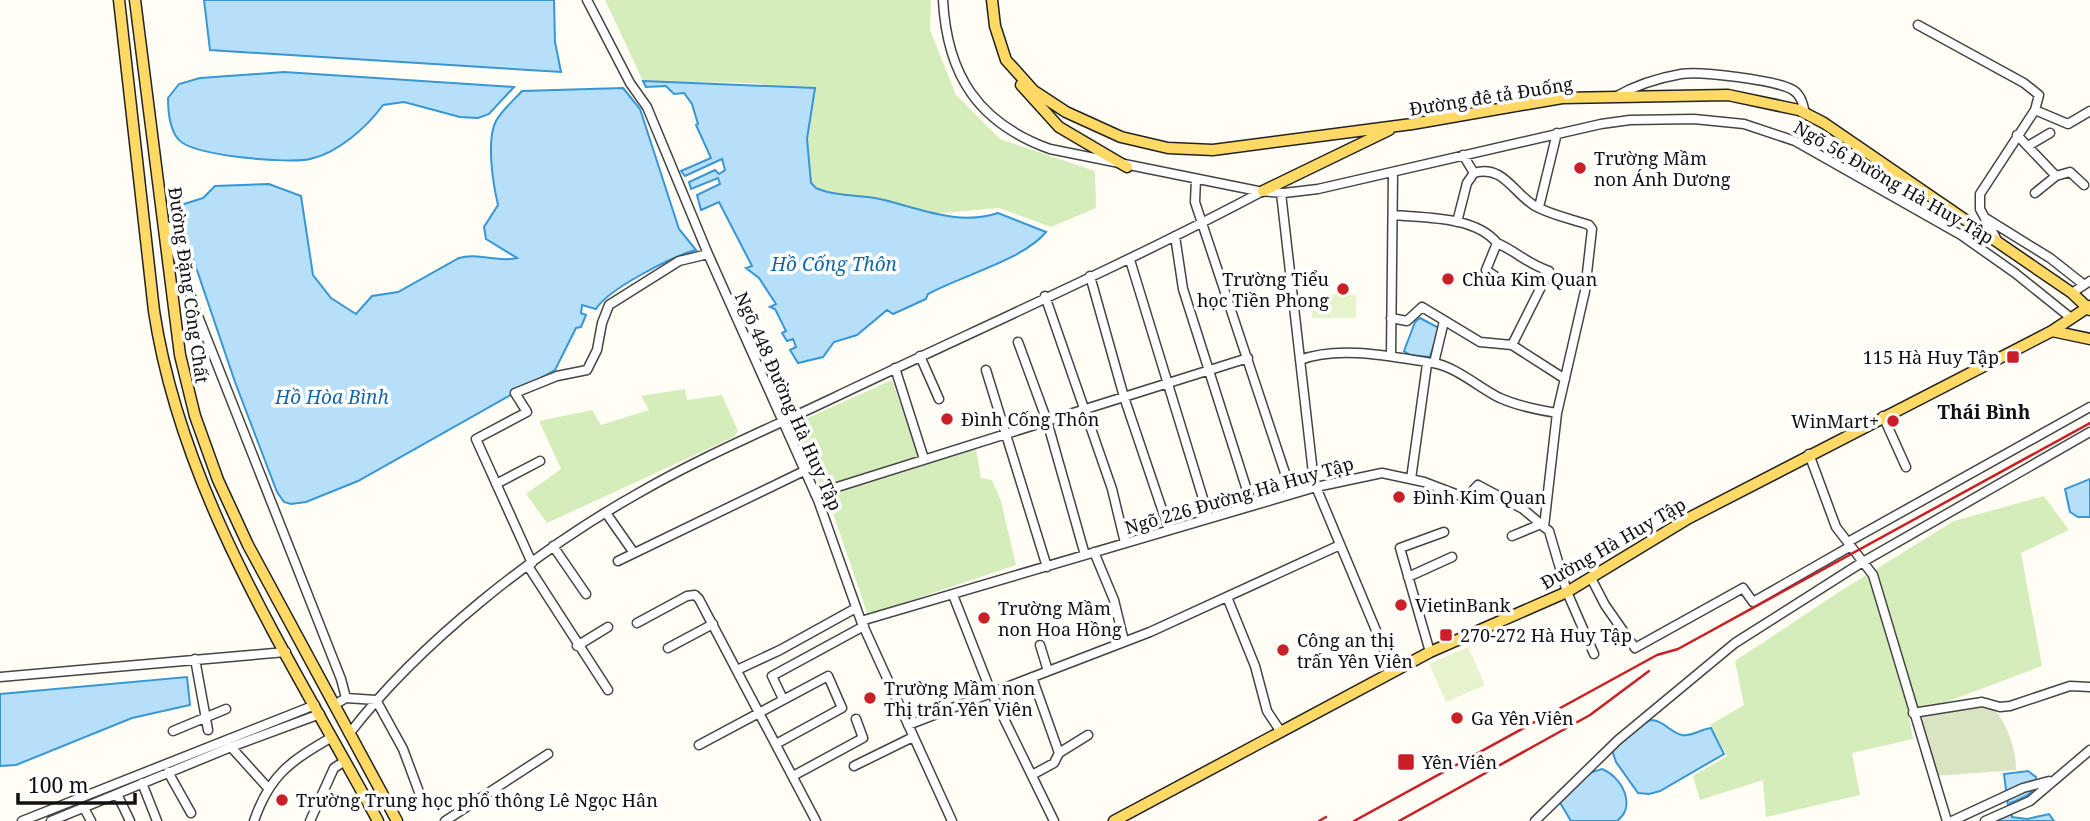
<svg xmlns="http://www.w3.org/2000/svg" width="2090" height="821" viewBox="0 0 2090 821" font-family="'Noto Serif',serif">
  <rect width="100%" height="100%" fill="#fffdf4"/>
  <!-- green -->
  <path fill="#d5edbb" d="M605,0H931L930,30L956,95L1000,139L1095,171L1096,208L1051,227L999,208L931,214L907,206L823,191L811,183L807,139L814,88L746,83L643,81Z
    M892,380L921,464L976,449L981,478L992,480L1001,501L1016,565L868,615L829,502L792,425Z
    M685,389L687,400L722,395L738,431L734,437L547,523L526,494L561,469L539,421L592,410L601,425L649,410L641,396Z
    M2044,496L2069,530L2021,553L2042,666L1909,716L1913,739L1852,753L1860,795L1766,817L1763,780L1700,800L1693,776L1727,756L1710,725L1744,705L1735,661L1839,592L1954,521Z"/>
  <!-- cemetery -->
  <path fill="#d9e4c2" d="M1990,706C2005,716 2017,752 2016,770L1935,776L1917,716Z"/>
  <!-- pitch -->
  <path fill="#e6f3cd" d="M1312,294L1356,295V318H1312Z
    M1468,647L1485,685L1446,702L1429,664Z"/>
  <!-- water -->
  <path fill="#b6e0f9" stroke="#3996d4" stroke-width="2" d="M204,0H554L555,42L561,72L210,50Z
    M284,72L514,87L489,114L478,118L460,117L404,102L383,105C367,127 338,153 310,159C289,164 191,156 178,139C169,128 168,112 168,98L179,84L200,78Z
    M643,81L815,88L807,139L811,183L816,188C834,196 856,195 875,198C915,206 956,227 998,213L1046,232C1023,260 963,275 928,294L926,299L893,314L887,310L857,335L834,342L823,357L798,363L790,350L796,347L793,339L787,341L782,333L786,331L775,309L770,307L776,304L759,278L746,268L752,266L719,202L701,210L697,195L720,184L718,178L691,189L689,182L715,170L719,174L725,170L722,159L685,176L681,171L711,158L696,125L698,124L692,104L684,93L674,94L666,86L646,87Z
    M623,88L640,109L679,229L696,250C673,256 608,289 596,309L582,305L581,313L586,315L581,327L576,328L555,370L358,481L306,502L291,504L284,502L277,492L235,382L185,235L175,230L170,215L174,207L203,198L215,186L269,184L301,196L313,275L331,298L356,314L372,296L398,292L459,258C478,252 498,263 517,258L486,239L484,227L498,205C493,184 486,140 496,121C502,110 514,100 522,91Z
    M1420,318L1439,328L1430,357L1410,355L1404,351L1415,322Z
    M2090,479V517H2078L2070,512L2065,489Z
    M187,677L190,705L132,718L16,765L0,766V694Z
    M1650,720C1664,720 1669,732 1682,735C1691,737 1701,729 1711,728L1724,754L1660,791L1649,794L1638,793L1616,762L1611,747Z
    M1602,769C1622,777 1637,806 1617,821H1571L1559,801L1576,777Z
    M2028,771L2036,777C2035,796 2026,796 2010,803L2012,817L2027,819L2049,814L2054,821H1983L2009,814L2004,774Z"/>
  <g fill="none" stroke-linecap="round" stroke-linejoin="round">
    <defs>
      <path id="minor" d="M587,0L630,83L647,107L708,254L818,500L861,621L952,821
        M943,0C947,75 978,123 1050,149L1258,191L1284,193L1318,189L1601,124L1630,120L1694,119L1744,124L1795,141L1961,235L2015,273L2071,318
        M1918,25L2024,83L2039,95L2035,110L1980,194V209L1998,242
        M1615,97C1636,85 1658,78 1681,74C1701,71 1776,80 1793,90C1801,95 1803,104 1805,113
        M2035,110L2068,124L2090,111
        M2017,135L2056,176L2035,193
        M2028,146L2050,133
        M1463,155L1474,173
        M2056,176L2070,172L2084,185
        M1196,179L1195,202L1292,494
        M1281,193L1314,482L1393,671
        M1539,207L1557,133
        M1393,215C1425,218 1475,216 1497,243L1486,270L1495,276
        M1987,219L2050,258L2083,284
        M1457,222L1467,183L1474,173C1503,164 1514,194 1535,206C1551,215 1572,219 1589,225L1592,229L1585,291L1557,413L1544,527
        M167,226L196,311L341,679L346,698L334,705
        M1175,236L1183,289L1252,506
        M1497,243C1519,253 1526,263 1549,271L1512,345
        M1130,260L1209,518
        M1090,276L1124,397L1169,530
        M2072,293L2090,281
        M1045,296L1112,489L1125,543
        M1391,318L1407,321L1422,307L1480,342L1512,345L1565,379
        M1018,342L1047,421L1085,555
        M920,356L939,399
        M1391,356L1393,172
        M1300,360C1340,345 1393,357 1433,363C1455,366 1481,389 1500,398C1518,406 1538,410 1557,413
        M1434,363L1444,321
        M895,368L924,459
        M986,370L1047,567
        M1883,416L1906,467
        M1809,454L1836,527L1873,575L1947,821
        M1411,479L1427,364
        M496,484L540,461
        M815,494L1248,358
        M606,513L634,553
        M1512,536L1541,524
        M1848,542L2090,407
        M553,546L586,594
        M1094,552L1114,600L1124,641
        M618,561L804,471
        M532,563L476,439L527,412L515,393L557,376L587,370L597,350L602,323L609,305L679,261L708,254
        M528,566L608,690
        M1408,577L1452,557
        M1591,578L1605,605L1635,648L1743,588L1753,602L1851,546
        M953,595L991,692L1054,821
        M1227,597L1255,666L1267,711L1281,732
        M861,621L1316,487L1382,473L1424,482L1466,498L1478,485L1523,509L1549,531L1567,592L1594,654
        M637,623L687,596L695,595L699,599L816,821
        M1040,645L1048,671
        M577,646L608,627
        M668,648L713,624
        M1430,652L1400,548L1444,532
        M195,659L208,730
        M737,670L780,650L856,608
        M0,677L286,652
        M1032,677L1059,753L1054,763L1032,775
        M346,698L376,700L403,749L419,792
        M783,699L772,676L864,626
        M1913,713L1982,702L2000,707L2010,706L2070,686L2090,687
        M908,725L1150,632L1340,545
        M173,731L226,709
        M349,734C419,643 537,550 637,494C699,458 766,430 831,399C975,330 1122,266 1263,191
        M699,745L828,676L842,708L776,744
        M231,747L268,788
        M1059,753L1088,735
        M854,766L913,737
        M168,772L191,813
        M793,776L863,738L856,719
        M142,783L157,821
        M117,794L130,821
        M84,808L91,821
        M22,821L315,705
        M51,821L231,747L320,714
        M254,821C270,774 291,761 332,737
        M310,821L334,768L345,761
        M445,821L548,754
        M1535,821L1618,740L1735,643L1861,563L2090,432
        M1952,821L2023,788L2049,781
        M1985,821L2030,801L2090,750"/>
      <path id="major" d="M119,0L154,311C182,496 290,658 378,821
        M135,0L180,355L195,416L218,480L248,545L397,821
        M992,0L995,26L1006,60L1034,91L1066,112L1121,137L1168,148L1213,150L1412,124L1562,98L1728,95L1799,110L1824,123L2072,293L2090,310
        M1021,85L1059,127L1127,167
        M1263,191L1389,130
        M2052,331L2090,339
        M1114,821L1430,652L1567,592L1689,518L2052,331L2090,306"/>
    </defs>
    <!-- minor casing -->
    <use href="#minor" stroke="#444" stroke-width="11"/>
    <!-- major casing -->
    <use href="#major" stroke="#222" stroke-width="13"/>
    <!-- minor -->
    <use href="#minor" stroke="#fff" stroke-width="8"/>
    <!-- major -->
    <use href="#major" stroke="#fed965" stroke-width="10"/>
    <!-- rail -->
    <path stroke="#c92028" stroke-width="2.5" d="M1319,821L1326,817
      M1354,821L1657,655L1678,649L2090,423
      M1399,821L1590,715L1649,671"/>
  </g>
  <!-- markers -->
  <g fill="#c92028" stroke="#fff" stroke-width="2.5">
    <circle cx="1580" cy="168" r="7"/>
    <circle cx="1448" cy="279" r="7"/>
    <circle cx="1343" cy="289" r="7"/>
    <rect x="2006" y="350" width="14" height="14" rx="3.5"/>
    <circle cx="947" cy="419" r="7"/>
    <circle cx="1893" cy="421" r="7"/>
    <circle cx="1399" cy="497" r="7"/>
    <circle cx="1401" cy="605" r="7"/>
    <circle cx="984" cy="618" r="7"/>
    <rect x="1439" y="628" width="14" height="14" rx="3.5"/>
    <circle cx="1283" cy="650" r="7"/>
    <circle cx="870" cy="698" r="7"/>
    <circle cx="1457" cy="718" r="7"/>
    <rect x="1397" y="753" width="18" height="18" rx="3.5"/>
    <circle cx="282" cy="800" r="7"/>
  </g>
  <g text-anchor="middle" dominant-baseline="central" stroke-width="7" stroke-linejoin="round" paint-order="stroke">
    <!-- street labels -->
    <g font-size="18" fill="#111" stroke="#fff">
      <text transform="translate(1491 96) rotate(-9)">Đường đê tả Đuống</text>
      <text transform="translate(1894 182) rotate(30)">Ngõ 56 Đường Hà Huy Tập</text>
      <text transform="translate(189 285) rotate(82)">Đường Đặng Công Chất</text>
      <text transform="translate(789 401) rotate(66)">Ngõ 448 Đường Hà Huy Tập</text>
      <text transform="translate(1239 495) rotate(-16)">Ngõ 226 Đường Hà Huy Tập</text>
      <text transform="translate(1613 543) rotate(-30)">Đường Hà Huy Tập</text>
    </g>
    <!-- poi labels -->
    <g font-size="18" fill="#111" stroke="#fff" text-anchor="start">
      <text x="1594" y="158">Trường Mầm<tspan x="1594" dy="21">non Ánh Dương</tspan></text>
      <text x="1329" y="279" text-anchor="end">Trường Tiểu<tspan x="1329" dy="21">học Tiền Phong</tspan></text>
      <text x="1462" y="279">Chùa Kim Quan</text>
      <text x="1999" y="357" text-anchor="end">115 Hà Huy Tập</text>
      <text x="961" y="419">Đình Cống Thôn</text>
      <text x="1879" y="421" text-anchor="end">WinMart+</text>
      <text x="1413" y="497">Đình Kim Quan</text>
      <text x="1415" y="605">VietinBank</text>
      <text x="998" y="608">Trường Mầm<tspan x="998" dy="21">non Hoa Hồng</tspan></text>
      <text x="1460" y="635">270-272 Hà Huy Tập</text>
      <text x="1297" y="640">Công an thị<tspan x="1297" dy="21">trấn Yên Viên</tspan></text>
      <text x="884" y="688">Trường Mầm non<tspan x="884" dy="21">Thị trấn Yên Viên</tspan></text>
      <text x="1471" y="718">Ga Yên Viên</text>
      <text x="1422" y="762">Yên Viên</text>
      <text x="296" y="800">Trường Trung học phổ thông Lê Ngọc Hân</text>
    </g>
    <!-- water labels -->
    <g font-size="19" font-style="italic" fill="#1268ab" stroke="#fff">
      <text x="834" y="264">Hồ Cống Thôn</text>
      <text x="332" y="397">Hồ Hòa Bình</text>
    </g>
    <!-- neighbourhood labels -->
    <g font-size="19" font-weight="bold" fill="#111" stroke="#fff">
      <text x="1984" y="412">Thái Bình</text>
    </g>
  </g>
  <!-- scale -->
  <path d="M18 793v10h117v-10" fill="none" stroke="#111111" stroke-width="3.5"/>
  <text x="28" y="793" font-size="21" fill="#111111" stroke="#ffffff" stroke-width="5" paint-order="stroke">100 m</text>
</svg>
